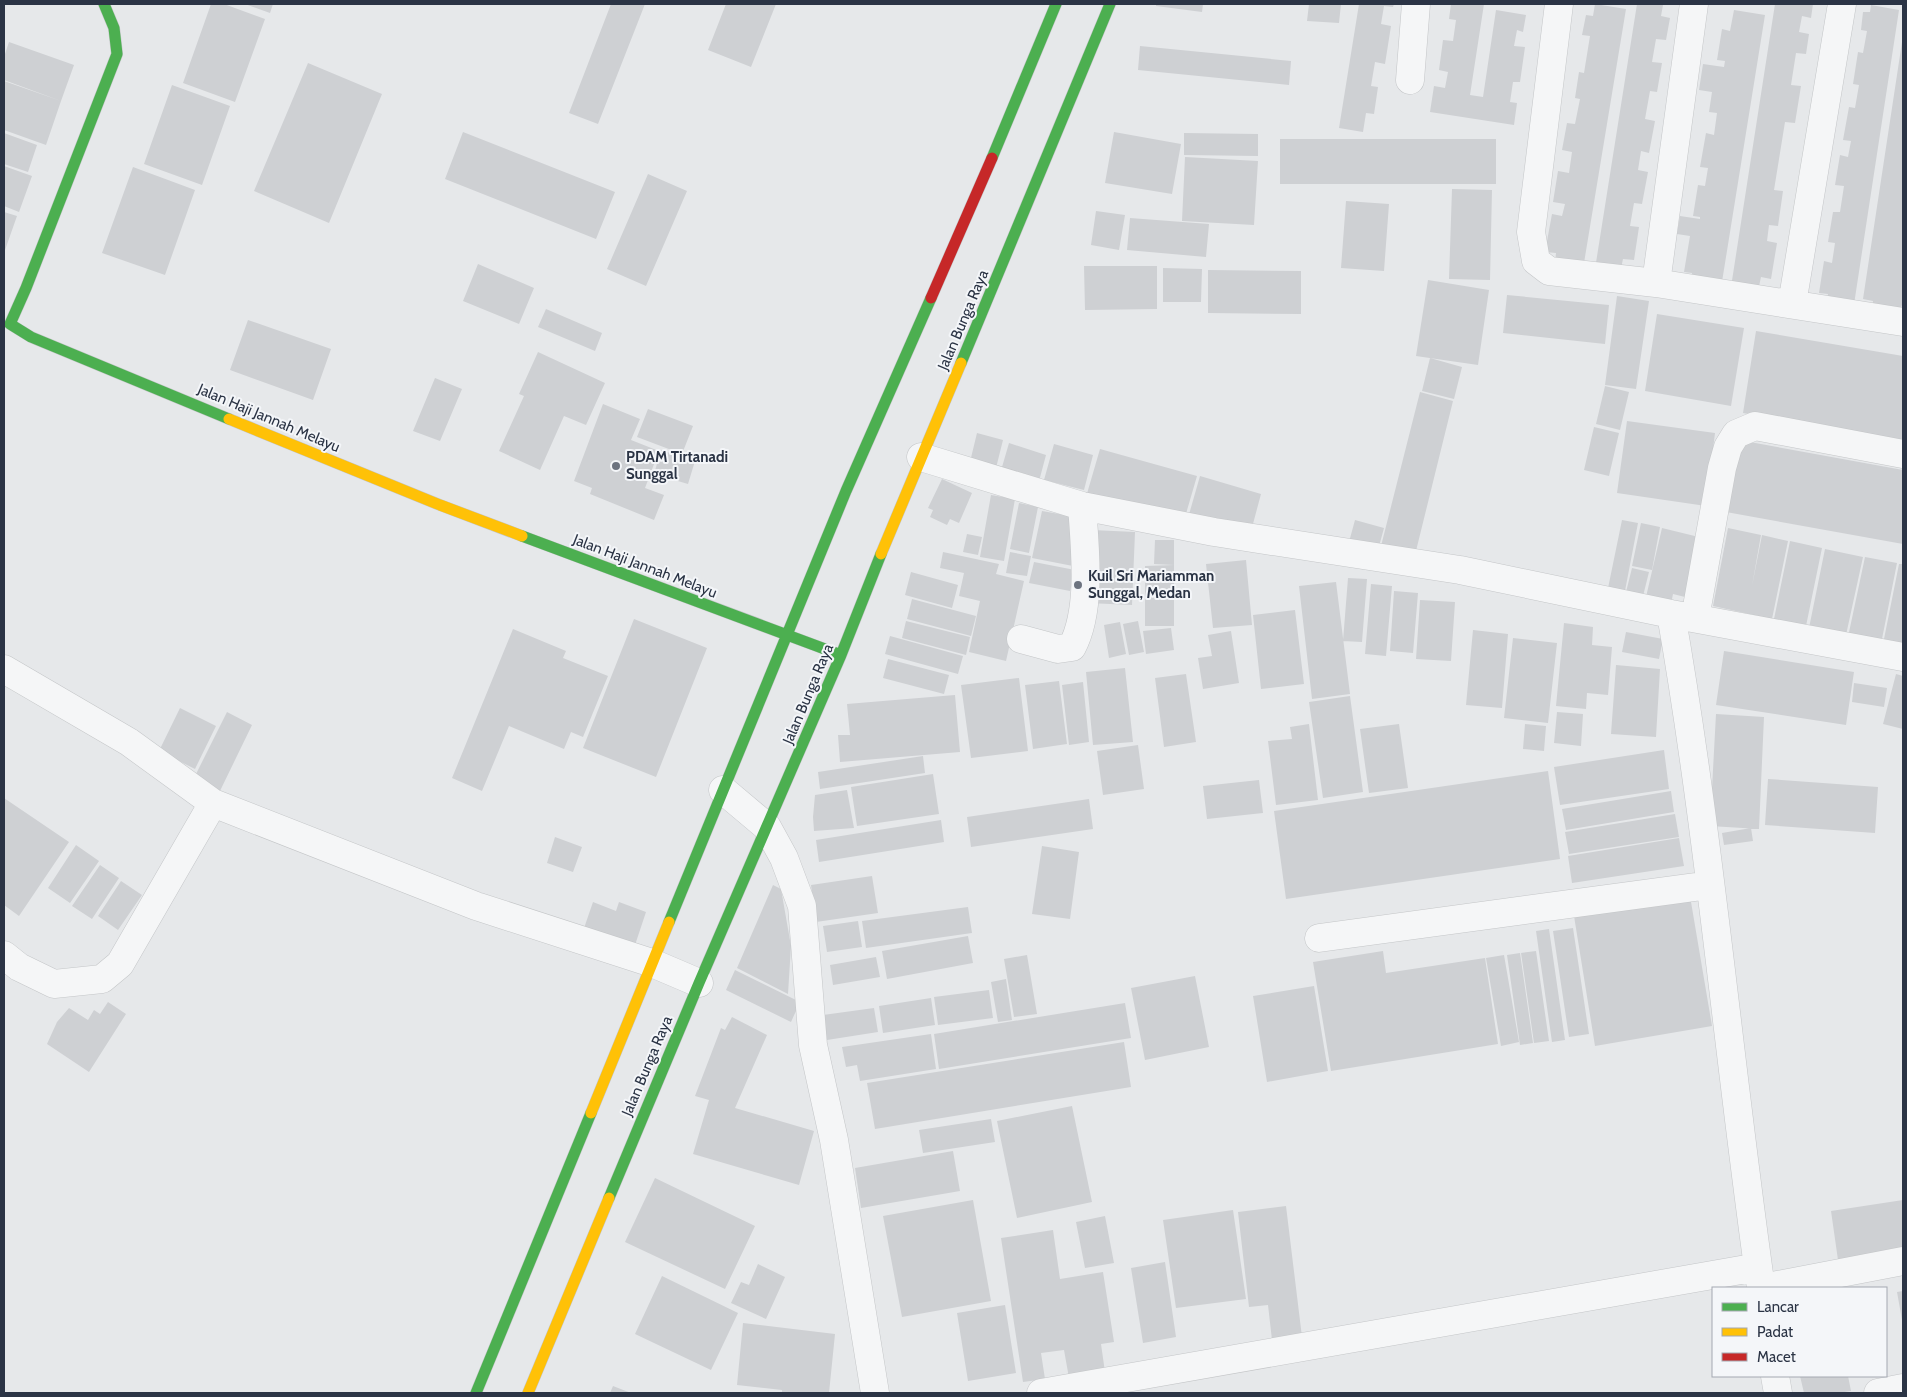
<svg xmlns="http://www.w3.org/2000/svg" width="1907" height="1397" viewBox="0 0 1907 1397" font-family="Cabin,sans-serif">
  <rect width="100%" height="100%" fill="#e6e8ea"/>
  <!-- building -->
  <path fill="#ced0d3" d="M211,4H224L265,19L235,102L183,83Z
    M245,4H273L270,13Z
    M611,4H645L598,124L569,113Z
    M726,4H776L751,67L708,50Z
    M1156,4H1203L1202,12L1156,6Z
    M1309,4H1341L1339,23L1307,21Z
    M1359,4H1394L1393,7L1384,6L1381,24L1391,26L1385,64L1375,62L1371,86L1378,87L1374,114L1366,113L1363,132L1339,128Z
    M1451,4H1484L1470,95L1483,97L1496,10L1526,15L1523,32L1517,30L1514,46L1525,47L1520,82H1513L1510,102L1517,103L1514,125L1430,112L1434,86L1445,88L1448,72L1439,70L1443,40L1453,41L1456,20L1449,19Z
    M1595,4L1626,9L1583,269L1555,264L1556,253L1545,252L1552,214L1562,216L1565,204L1553,202L1558,171L1569,173L1572,152L1562,150L1567,123L1575,124L1580,99L1575,98L1579,72L1584,73L1590,36L1582,35L1586,15L1593,16Z
    M1637,4L1663,5L1661,16L1670,18L1666,40L1656,39L1652,62L1662,63L1657,92L1650,91L1645,119L1655,121L1649,153L1641,151L1638,170L1648,172L1642,204L1634,203L1630,226L1639,227L1634,260L1623,259L1620,273L1595,269Z
    M1775,4H1813L1811,18L1802,16L1799,32L1809,34L1806,54L1796,53L1791,85L1801,86L1795,123L1785,122L1774,190L1783,191L1778,226L1769,225L1767,241L1777,243L1771,279L1761,277L1758,291L1731,287Z
    M1871,5L1899,10L1853,311L1826,307L1828,294L1819,293L1824,261L1832,263L1835,243L1828,242L1833,212H1840L1844,186L1835,185L1840,155L1848,157L1851,141L1843,140L1849,107L1855,108L1859,85L1853,84L1858,52L1863,53L1867,31L1861,30L1863,12H1870Z
    M1734,10L1765,15L1721,288L1690,283L1692,273L1684,272L1690,236L1677,234L1680,216L1700,219V217L1693,216L1698,185L1705,186L1708,168L1700,167L1706,133L1714,135L1717,113L1709,112L1712,92L1699,90L1703,64L1724,67L1725,61L1717,60L1722,29L1730,31Z
    M9,42L74,65L61,101L4,80V57Z
    M1902,42L1903,300L1900,314L1872,310L1873,301L1863,299Z
    M1140,46L1291,61L1289,85L1138,70Z
    M308,63L382,94L329,223L254,191Z
    M4,81L61,101L46,145L4,130Z
    M172,85L230,106L202,185L144,164Z
    M463,132L615,192L596,239L445,179Z
    M1114,132L1181,144L1172,194L1105,183Z
    M4,133L37,145L28,172L4,164Z
    M1184,133L1258,134V156L1184,155Z
    M1280,139H1496V184H1280Z
    M1185,157L1258,161L1254,225L1182,221Z
    M4,166L32,176L19,212L4,206Z
    M133,167L195,190L165,275L102,253Z
    M648,174L687,191L646,286L607,269Z
    M1452,189L1492,190L1490,280L1449,279Z
    M1346,201L1389,204L1384,271L1341,268Z
    M1096,211L1125,215L1119,250L1091,245Z
    M4,212L17,216L4,253Z
    M1130,218L1209,224L1206,257L1127,250Z
    M478,264L534,288L519,324L463,301Z
    M1084,266H1157V309L1085,310Z
    M1163,268L1202,269L1201,302H1163Z
    M1208,270L1301,271V314L1208,313Z
    M1428,280L1489,290L1478,365L1416,356Z
    M1507,295L1609,305L1605,344L1503,333Z
    M1617,296L1649,301L1636,389L1605,385Z
    M546,309L602,333L595,351L538,327Z
    M1657,314L1744,328L1731,406L1645,391Z
    M248,320L331,349L313,400L230,370Z
    M1756,331L1903,356V440L1743,413Z
    M538,352L605,383L586,425L564,416L540,470L499,451L524,396L519,394Z
    M1430,358L1462,367L1454,399L1422,391Z
    M435,378L462,389L440,441L413,431Z
    M1605,386L1629,392L1620,430L1596,424Z
    M1420,392L1453,401L1414,559L1380,550Z
    M603,404L640,419L631,440L659,451L645,488L664,495L654,520L590,494L592,488L574,481Z
    M648,409L693,426L682,454L637,437Z
    M1627,421L1715,433L1706,506L1617,493Z
    M1594,427L1619,433L1609,476L1584,470Z
    M977,433L1003,440L995,472L969,466Z
    M1739,440L1903,470V544L1726,512Z
    M1009,443L1046,455L1038,485L1000,474Z
    M1054,444L1093,455L1084,490L1044,480Z
    M1100,449L1197,476L1183,524L1086,497Z
    M661,450L695,461L688,484L654,474Z
    M1200,476L1261,494L1250,535L1188,518Z
    M942,479L972,493L959,523L950,519L947,525L930,517L933,510L928,508Z
    M991,495L1015,499L1004,561L980,557Z
    M1019,503L1038,507L1029,553L1010,549Z
    M1042,511L1082,518L1073,566L1032,558Z
    M1355,520L1384,528L1378,550L1349,542Z
    M1622,520L1638,523L1624,596L1607,593Z
    M1641,523L1660,527L1652,570L1632,566Z
    M1662,528L1707,539L1693,599L1673,594L1671,604L1646,597Z
    M1728,528L1761,535L1752,586L1762,535L1788,541L1772,619L1713,606Z
    M1092,530L1135,532L1132,605L1088,603Z
    M967,534L982,537L978,555L963,552Z
    M1155,540H1174V565L1154,564Z
    M1790,541L1822,548L1806,626L1774,619Z
    M1825,549L1863,557L1846,635L1809,628Z
    M943,552L999,564L996,574L1024,581L1006,661L969,652L980,601L959,596L964,573L940,568Z
    M1010,552L1031,556L1027,576L1006,573Z
    M1865,557L1897,563L1881,644L1848,637Z
    M1246,560L1252,625L1213,628L1206,564Z
    M1034,562L1075,570L1070,591L1029,583Z
    M1899,564H1903V648L1883,644Z
    M1174,565V626H1145V566Z
    M1632,568L1649,572L1642,600L1625,596Z
    M911,572L958,585L952,608L905,595Z
    M1348,578L1367,579L1362,642L1343,641Z
    M1336,582L1350,694L1312,699L1299,586Z
    M1371,584L1392,586L1386,656L1365,654Z
    M1394,591L1418,593L1413,653L1390,651Z
    M912,599L976,616L971,636L907,619Z
    M1420,600L1455,602L1451,661L1416,659Z
    M1295,610L1304,684L1261,689L1253,615Z
    M634,619L707,648L656,777L583,748Z
    M906,621L970,637L966,655L902,638Z
    M1138,621L1144,652L1129,655L1123,624Z
    M1120,622L1126,654L1109,658L1104,625Z
    M1564,623L1593,627L1592,645L1612,647L1608,695L1587,693L1586,709L1556,706Z
    M1171,628L1174,650L1146,654L1143,631Z
    M513,629L566,651L563,658L608,676L583,737L571,732L564,749L509,726L482,791L452,778Z
    M1473,630L1508,634L1502,708L1466,705Z
    M1231,631L1239,683L1203,689L1198,658L1212,656L1208,635Z
    M1626,632L1663,639L1659,659L1622,652Z
    M890,636L963,656L958,674L885,654Z
    M1513,638L1557,643L1548,723L1504,718Z
    M1724,651L1854,672L1846,725L1716,705Z
    M888,659L949,675L944,694L883,678Z
    M1616,665L1660,669L1656,737L1611,734Z
    M1125,668L1133,742L1093,745L1086,672Z
    M1186,674L1196,742L1164,747L1155,678Z
    M1896,674L1903,676V729L1883,724Z
    M1019,678L1028,751L971,758L961,685Z
    M1059,681L1067,744L1033,749L1025,685Z
    M1083,682L1089,742L1069,745L1062,685Z
    M1854,683L1887,688L1884,707L1852,702Z
    M955,695L960,752L840,762L838,735H850L847,704Z
    M1350,696L1363,792L1323,798L1309,702Z
    M180,708L216,726L195,769L159,751Z
    M227,712L252,725L219,793L193,780Z
    M1557,712L1583,714L1581,746L1554,743Z
    M1716,714L1764,717L1759,829L1710,826Z
    M1309,724L1318,800L1276,805L1268,741L1292,739L1290,727Z
    M1399,724L1408,788L1369,793L1360,729Z
    M1525,724L1546,726L1544,751L1523,749Z
    M1138,745L1144,789L1103,795L1097,751Z
    M1664,750L1669,789L1560,805L1554,767Z
    M923,756L925,773L820,789L818,772Z
    M1548,771L1560,859L1286,899L1274,811Z
    M933,774L939,814L857,826L851,787Z
    M1768,779L1878,787L1875,833L1765,825Z
    M1259,780L1263,813L1207,819L1203,786Z
    M847,790L854,828L814,831L813,817L815,795Z
    M1671,791L1674,812L1566,830L1562,809Z
    M4,798L69,842L19,916L4,905Z
    M1089,799L1093,829L971,847L967,817Z
    M1675,814L1679,837L1569,854L1565,832Z
    M941,820L944,842L819,862L816,840Z
    M1751,828L1753,841L1724,845L1722,833Z
    M555,837L582,847L573,872L547,863Z
    M1679,838L1684,866L1572,883L1568,856Z
    M76,845L99,861L70,903L48,888Z
    M1042,846L1079,852L1070,919L1032,914Z
    M100,865L119,878L92,919L72,906Z
    M872,876L878,913L816,922L811,885Z
    M121,881L142,895L118,930L98,916Z
    M773,885L781,889L791,946L788,994L737,968Z
    M1690,896L1712,1026L1595,1046L1574,916Z
    M593,902L616,911L619,902L646,912L633,951L582,934Z
    M968,907L972,933L866,948L862,921Z
    M858,921L862,947L827,952L823,926Z
    M1573,928L1589,1034L1569,1037L1553,931Z
    M1549,929L1565,1040L1552,1042L1536,931Z
    M968,936L973,963L887,979L882,951Z
    M1383,951L1386,973L1485,958L1498,1044L1331,1071L1313,962Z
    M1536,951L1549,1041L1534,1043L1521,953Z
    M1520,953L1533,1043L1520,1045L1507,955Z
    M1027,955L1037,1014L1014,1017L1004,959Z
    M1504,955L1519,1042L1501,1046L1486,958Z
    M876,957L880,977L833,985L830,965Z
    M735,970L800,1002L791,1022L726,990Z
    M1195,976L1209,1047L1145,1060L1131,988Z
    M1006,979L1012,1020L998,1022L991,982Z
    M1314,986L1328,1071L1267,1082L1253,996Z
    M989,990L993,1018L938,1025L934,997Z
    M931,998L935,1025L883,1033L879,1006Z
    M108,1002L126,1014L89,1072L47,1044L57,1022L69,1008L88,1020L94,1010L100,1014Z
    M1125,1003L1131,1038L939,1069L934,1034Z
    M874,1008L878,1032L827,1040L823,1015Z
    M732,1017L767,1035L735,1108L814,1131L799,1185L693,1154L709,1100L695,1096L721,1028L725,1030Z
    M931,1034L936,1069L860,1081L857,1065L846,1067L842,1047Z
    M1124,1042L1131,1087L875,1129L867,1083Z
    M1072,1106L1092,1202L1017,1218L997,1121Z
    M991,1119L995,1142L923,1153L919,1130Z
    M953,1151L960,1191L861,1208L855,1168Z
    M655,1178L755,1226L725,1289L625,1242Z
    M973,1200L991,1301L902,1317L883,1216Z
    M1903,1200V1258L1839,1267L1831,1211Z
    M1286,1206L1302,1337L1272,1340L1268,1305L1249,1307L1238,1212Z
    M1233,1210L1246,1299L1176,1308L1163,1220Z
    M1105,1216L1114,1263L1085,1268L1076,1222Z
    M1053,1230L1060,1279L1103,1272L1114,1342L1101,1344L1105,1372L1069,1378L1064,1350L1041,1353L1045,1379L1023,1382L1001,1238Z
    M1165,1262L1176,1337L1143,1343L1131,1268Z
    M758,1264L785,1277L766,1319L731,1303L741,1282L749,1285Z
    M662,1276L738,1313L711,1370L635,1334Z
    M1903,1291V1320H1902L1897,1292Z
    M1005,1305L1016,1373L968,1381L957,1313Z
    M743,1323L835,1334L829,1393H782V1390L737,1385Z
    M1800,1376H1848L1851,1391L1838,1393H1804Z
    M613,1386L631,1393H610Z"/>
  <g fill="none" stroke-linecap="round" stroke-linejoin="round">
    <defs>
      <path id="street" d="M1559,4L1531,232L1536,261L1549,271L1656,283L1903,322
        M1410,80L1416,4
        M1656,283L1694,4
        M1792,304L1842,4
        M921,457L1082,506L1214,532L1460,570L1671,614L1903,657
        M1671,614C1710,837 1729,1064 1761,1288
        M1695,618L1722,468L1728,447L1736,434L1755,426L1903,454
        M1021,639L1058,649L1072,647C1092,609 1085,548 1082,506
        M4,669L129,742L213,803
        M723,790L767,827L784,858L802,906L813,1045L834,1140L875,1393
        M1319,938L1710,885
        M4,955L19,967L54,984L102,979L120,964L213,803L476,906L652,963L699,983
        M1762,1288L1903,1261
        M1775,1376L1778,1393
        M1041,1393L1758,1267
        M1878,1393L1903,1388"/>
      <path id="fast" d="M104,4L114,28L117,54L26,288L10,324L31,337L229,419
        M992,158L1056,4
        M961,363L1110,4
        M522,536L841,655
        M669,922L846,491L931,298
        M609,1198L699,983L841,655L881,554
        M476,1393L591,1113"/>
      <path id="slow" d="M229,419L440,505L522,536
        M881,554L961,363
        M591,1113L669,922
        M528,1393L609,1198"/>
      <path id="jam" d="M931,298L992,158"/>
    </defs>
    <!-- street casing -->
    <use href="#street" stroke="#c4c6c8" stroke-width="29"/>
    <!-- fast casing -->
    <use href="#fast" stroke="#c4c6c8" stroke-width="12"/>
    <!-- slow casing -->
    <use href="#slow" stroke="#c4c6c8" stroke-width="12"/>
    <!-- jam casing -->
    <use href="#jam" stroke="#c4c6c8" stroke-width="12"/>
    <!-- street -->
    <use href="#street" stroke="#f5f6f7" stroke-width="28"/>
    <!-- fast -->
    <use href="#fast" stroke="#4caf50" stroke-width="11"/>
    <!-- slow -->
    <use href="#slow" stroke="#ffc107" stroke-width="11"/>
    <!-- jam -->
    <use href="#jam" stroke="#c62828" stroke-width="11"/>
  </g>
  <!-- markers -->
  <g fill="#6c737f" stroke="#f4f6f9" stroke-width="2">
    <circle cx="616" cy="466" r="5"/>
    <circle cx="1078" cy="585" r="5"/>
  </g>
  <g text-anchor="middle" dominant-baseline="central" stroke-width="4" stroke-linejoin="round" paint-order="stroke">
    <!-- street labels -->
    <g font-size="15" fill="#2b3445" stroke="#f4f6f9">
      <text transform="translate(963 320) rotate(-67)">Jalan Bunga Raya</text>
      <text transform="translate(269 418) rotate(23)">Jalan Haji Jannah Melayu</text>
      <text transform="translate(645 566) rotate(21)">Jalan Haji Jannah Melayu</text>
      <text transform="translate(808 694) rotate(-67)">Jalan Bunga Raya</text>
      <text transform="translate(647 1066) rotate(-67)">Jalan Bunga Raya</text>
    </g>
    <!-- poi labels -->
    <g font-size="15" font-weight="bold" fill="#2b3445" stroke="#f4f6f9" text-anchor="start">
      <text x="626" y="457">PDAM Tirtanadi<tspan x="626" dy="17">Sunggal</tspan></text>
      <text x="1088" y="576">Kuil Sri Mariamman<tspan x="1088" dy="17">Sunggal, Medan</tspan></text>
    </g>
  </g>
  <!-- border -->
  <rect width="1907" height="1397" fill="none" stroke="#2b3445" stroke-width="10"/>
  <!-- legend -->
  <rect x="1712" y="1287" width="175" height="90" fill="#f4f6f9" stroke="#a4a8b1"/>
  <rect x="1722" y="1303" width="25" height="8" fill="#4caf50" stroke="#a4a8b1"/>
  <text x="1757" y="1312" font-size="15" fill="#2b3445">Lancar</text>
  <rect x="1722" y="1328" width="25" height="8" fill="#ffc107" stroke="#a4a8b1"/>
  <text x="1757" y="1337" font-size="15" fill="#2b3445">Padat</text>
  <rect x="1722" y="1353" width="25" height="8" fill="#c62828" stroke="#a4a8b1"/>
  <text x="1757" y="1362" font-size="15" fill="#2b3445">Macet</text>
</svg>
